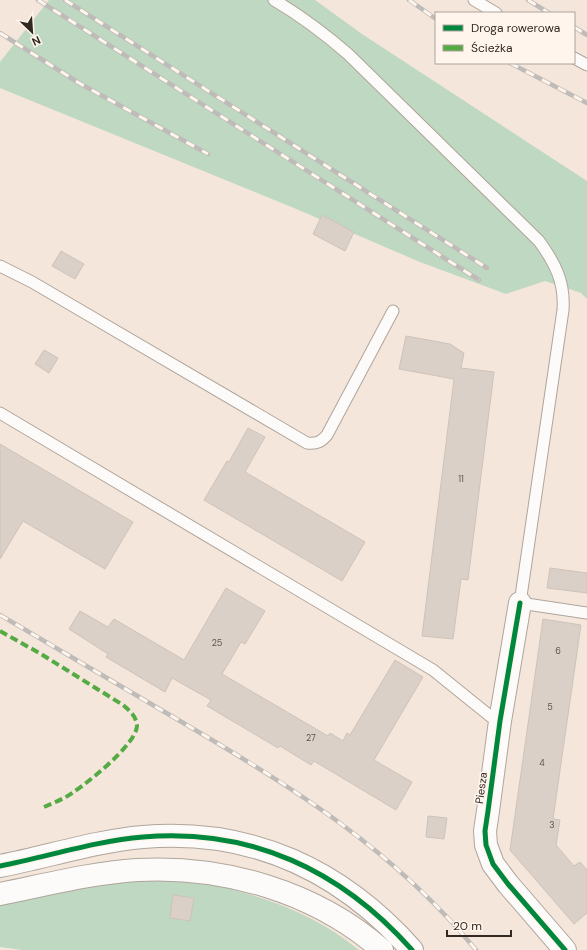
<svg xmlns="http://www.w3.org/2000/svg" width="587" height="950" viewBox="0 0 587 950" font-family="'DM Sans',sans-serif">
  <rect width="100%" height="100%" fill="#f4e6da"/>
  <!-- green -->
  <path fill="#bfd8c2" d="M49,0H315L362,34L587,181V299L581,293L545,281L506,294L420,262L294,208L0,88V62Z
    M135,880L199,881L234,887L233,890C278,901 323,920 359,950H23L0,947V904L69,889Z"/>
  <!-- building -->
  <path fill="#dbd0c7" stroke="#cec3ba" d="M322,215L354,232L345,251L313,234Z
    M61,251L84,264L75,279L52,266Z
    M406,336L450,344L464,353L461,368L494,372L468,580L461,579L453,639L422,636L454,379L399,369Z
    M44,350L58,358L49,373L35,364Z
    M248,428L265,437L245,472L365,542L342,581L204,500L227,461L229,462Z
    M0,444L133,522L105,569L23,521L0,559Z
    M550,568L587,573V593L547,588Z
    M226,588L265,611L245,644L241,642L222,674L328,736L330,733L343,741L347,733L350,735L395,660L423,677L374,760L412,782L396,810L314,761L311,765L280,746L278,748L207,706L211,700L172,678L165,692L106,657L108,654L69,629L80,611L108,627L114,619L184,660Z
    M543,619L581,625L553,819L560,820L556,845L574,866L580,862L587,870V913L574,924L510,850Z
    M428,816L447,818L444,839L426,837Z
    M173,895L194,898L190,921L170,918Z"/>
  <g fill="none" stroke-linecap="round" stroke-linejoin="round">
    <defs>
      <path id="lane" d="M274,0C301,16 325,34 348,54L539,241C555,263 565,282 563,310L520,603L587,613
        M474,0L496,13
        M574,58L587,65
        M0,266L32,282L307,443C317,444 321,442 327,435L393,311
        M0,413L433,670L490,716L500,721"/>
      <path id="street" d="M520,603L500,721L488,811L485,831L486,845L493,864L508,884L565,950
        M0,866C47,857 95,841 143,837C251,828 341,870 412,950"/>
      <path id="primary" d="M0,894C45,885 91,873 137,870C224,865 316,892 382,950"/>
    </defs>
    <!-- lane casing -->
    <use href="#lane" stroke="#afa59c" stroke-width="13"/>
    <!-- street casing -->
    <use href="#street" stroke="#afa59c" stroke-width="24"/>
    <!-- primary casing -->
    <use href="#primary" stroke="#afa59c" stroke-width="24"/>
    <!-- lane -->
    <use href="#lane" stroke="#fdfbf9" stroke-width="11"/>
    <!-- street -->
    <use href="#street" stroke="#fdfbf9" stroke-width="22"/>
    <!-- primary -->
    <use href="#primary" stroke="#fdfbf9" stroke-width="22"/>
    <defs>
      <path id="rail" d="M38,0L479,280
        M65,0L487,268
        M409,0L436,19
        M528,0L549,13
        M574,27L587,35
        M0,33L79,83L208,154
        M510,63L587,103
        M0,615C60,650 120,686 180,721C291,786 393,849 476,950"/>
    </defs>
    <!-- rail casing -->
    <use href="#rail" stroke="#bebbb8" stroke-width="4.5"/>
    <!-- rail -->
    <use href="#rail" stroke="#fff5ed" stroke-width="3" stroke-dasharray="9" stroke-linecap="butt"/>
    <!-- quiet -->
    <path stroke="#54ab43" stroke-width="4" stroke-dasharray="8 4" stroke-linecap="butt" d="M0,631L41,654L123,705C129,710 136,716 137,725C138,744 81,789 64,798C58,801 51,804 44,807"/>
    <defs>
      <path id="cycleway" d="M520,603L500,721L488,811L485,831L486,845L493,864L508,884L565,950
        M0,866C47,857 95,841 143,837C251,828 341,870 412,950"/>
    </defs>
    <!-- cycleway casing -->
    <use href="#cycleway" stroke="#fff5ed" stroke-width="8"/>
    <!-- cycleway -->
    <use href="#cycleway" stroke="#00873e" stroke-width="5"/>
  </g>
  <g text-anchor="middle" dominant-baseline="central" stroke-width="3.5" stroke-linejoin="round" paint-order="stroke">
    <!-- number labels -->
    <g font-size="9" fill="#5e544d">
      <text x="461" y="479">11</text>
      <text x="217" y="643">25</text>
      <text x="558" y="651">6</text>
      <text x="550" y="707">5</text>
      <text x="311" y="738">27</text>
      <text x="542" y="763">4</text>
      <text x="552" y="825">3</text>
    </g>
    <!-- street labels -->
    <g font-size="11" fill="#322922" stroke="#fff5ed">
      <text transform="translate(481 788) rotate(-82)">Piesza</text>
    </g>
  </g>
  <!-- legend -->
  <rect x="435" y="12" width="140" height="52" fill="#fff5ed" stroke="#ada39c"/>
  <rect x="443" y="25" width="20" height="6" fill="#00873e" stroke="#ada39c"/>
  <text x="471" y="32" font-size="12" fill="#322922">Droga rowerowa</text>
  <rect x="443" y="45" width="20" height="6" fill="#54ab43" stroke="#ada39c"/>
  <text x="471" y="52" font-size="12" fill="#322922">Ścieżka</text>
  <!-- north arrow -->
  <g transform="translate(32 32) rotate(155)" stroke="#fff5ed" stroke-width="3" paint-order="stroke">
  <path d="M0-3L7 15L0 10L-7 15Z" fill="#322922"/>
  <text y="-6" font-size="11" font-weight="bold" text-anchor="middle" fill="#322922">N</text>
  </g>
  <!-- scale -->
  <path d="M447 930v6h64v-6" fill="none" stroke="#322922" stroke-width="2"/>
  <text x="453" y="930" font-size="12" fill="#322922" stroke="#fff5ed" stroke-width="3" paint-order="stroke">20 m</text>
</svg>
